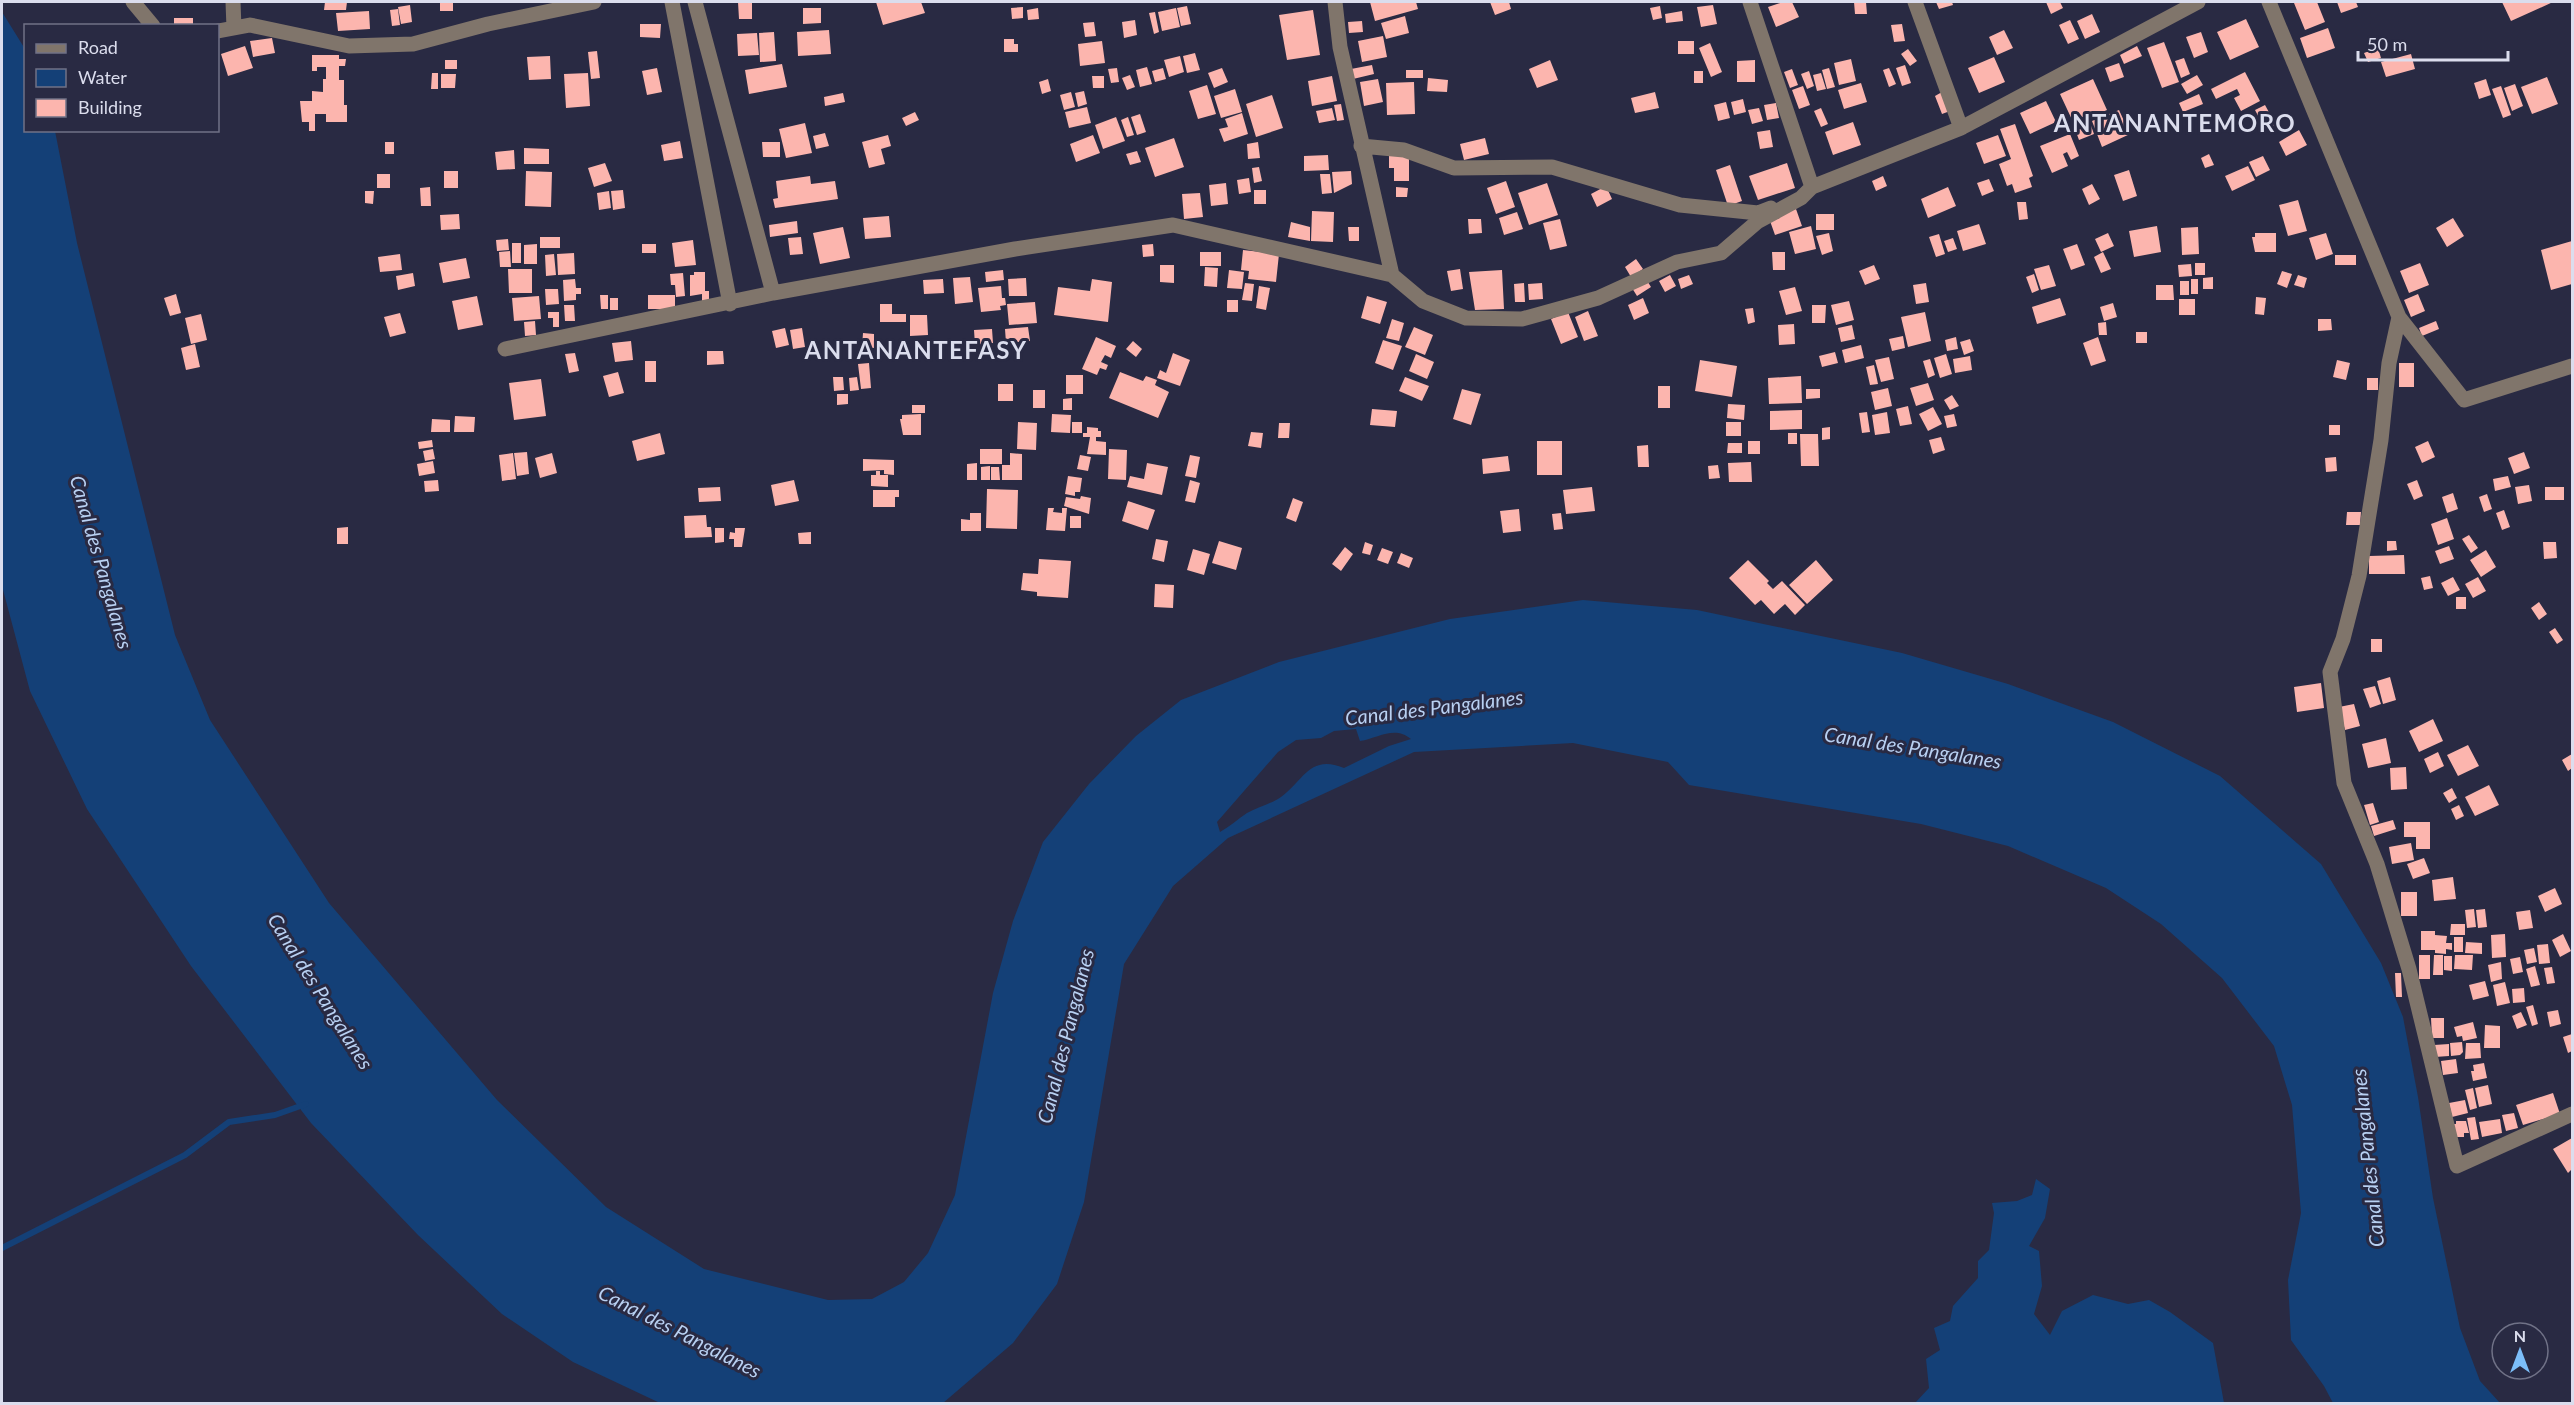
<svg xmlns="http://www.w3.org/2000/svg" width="2574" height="1405" viewBox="0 0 2574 1405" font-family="Lato,sans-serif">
  <rect width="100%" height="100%" fill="#292a43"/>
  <!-- water -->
  <path fill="#144077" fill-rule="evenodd" d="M2,12L25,49L26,130L55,131L77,243L175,635L210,720L329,903L497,1100L606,1207L704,1269L828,1300L872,1299L904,1282L928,1253L955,1195L993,993L1013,921L1043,842L1089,784L1136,736L1181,700L1279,662L1450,619L1583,600L1697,610L1902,653L2008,684L2113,722L2220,776L2321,864L2381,963L2403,1017L2418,1097L2433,1198L2460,1328L2480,1381L2500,1403H2333L2324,1386L2291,1340L2288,1280L2301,1213L2292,1105L2274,1046L2222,978L2161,924L2106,888L2008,846L1921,824L1689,785L1668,762L1573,743L1414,752L1228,838L1173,886L1124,964L1084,1202L1057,1284L1013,1343L943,1403H660L573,1362L502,1314L418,1235L311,1123L191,966L87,809L30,691L2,586ZM1356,729L1360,741C1378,738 1395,725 1411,739L1389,746L1344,768C1309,754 1304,781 1281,797C1271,804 1258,807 1247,813C1238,819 1229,827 1220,832L1217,822L1278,752L1296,740L1321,738L1334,731Z
    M2036,1179L2050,1189L2045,1218L2029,1246L2039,1251L2042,1286L2034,1314L2050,1335L2062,1311L2093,1295L2128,1304L2149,1300L2170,1312L2213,1343L2224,1403H1915L1929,1388L1926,1359L1940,1350L1934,1328L1950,1321L1953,1306L1978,1278V1261L1989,1250L1994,1213L1992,1203L2017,1201L2032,1195Z"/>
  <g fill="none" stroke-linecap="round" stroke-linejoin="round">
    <!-- stream -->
    <path stroke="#144077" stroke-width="6" d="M2,1248L185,1155L229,1122L275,1115L306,1104"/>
  </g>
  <!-- building -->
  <path fill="#fcb5ae" d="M325,2H347L346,10H324Z
    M440,2H453V11H440Z
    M738,2H752V19H739Z
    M876,2H921L925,13L883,25Z
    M1370,2H1416L1418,9L1375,21Z
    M1490,2H1509L1511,9L1495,15Z
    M1783,2H1792L1799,17L1776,27L1768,7Z
    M1854,2H1866L1867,14H1855Z
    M1936,2H1952L1953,5L1939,9Z
    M2046,2H2060L2063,8L2051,14Z
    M2298,2H2317L2325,22L2305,30L2294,3Z
    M2337,2H2356L2358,7L2341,13Z
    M2502,2H2553L2511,21Z
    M410,5L412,22L401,24L398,7Z
    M1713,5L1717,24L1701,27L1697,7Z
    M1187,6L1191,24L1181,26L1177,8Z
    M1660,6L1662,18L1653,20L1650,8Z
    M1023,7V18L1012,19L1011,8Z
    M803,8H821V23L803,24Z
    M1038,8L1039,19L1028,20L1027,10Z
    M1176,8L1180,27L1162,31L1158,12Z
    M398,9L400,25L392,26L390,10Z
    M1313,10L1320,55L1287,60L1279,15Z
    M369,11L370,29L338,31L336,13Z
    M1682,11L1683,21L1666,23L1665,14Z
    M1155,12L1159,32L1154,34L1149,13Z
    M2092,14L2100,32L2085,39L2077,21Z
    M1405,16L1409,33L1386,39L1381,23Z
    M174,18H193V26H174Z
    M2246,19L2259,47L2230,60L2217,32Z
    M1135,20L1137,35L1124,38L1122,22Z
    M2070,20L2079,39L2068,44L2059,25Z
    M1362,21L1363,32L1349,33L1348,22Z
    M1094,22L1096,36L1085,37L1083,23Z
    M640,24H661L660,38L640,37Z
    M1902,24L1905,41L1894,42L1891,25Z
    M2328,28L2335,48L2307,58L2300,38Z
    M829,30L831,54L798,56L797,32Z
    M2004,30L2013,48L1997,55L1989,37Z
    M774,32L776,61L760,62L759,33Z
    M2201,32L2208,52L2194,58L2186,37Z
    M757,33L759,55L738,56L737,34Z
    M1383,36L1387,57L1362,62L1358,41Z
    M272,38L275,53L253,57L250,41Z
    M1004,39H1014V44H1018V52H1004Z
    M1102,41L1105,63L1080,66L1078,44Z
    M1678,41H1694V54H1678Z
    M2164,42L2179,82L2162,88L2147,48Z
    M1710,43L1722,72L1711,77L1699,48Z
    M245,46L253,68L228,76L221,54Z
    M2137,46L2142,56L2124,64L2120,55Z
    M2378,48L2381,58L2368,62L2364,53Z
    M1908,49L1917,61L1910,66L1901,54Z
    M597,51L600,78L591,79L588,52Z
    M1195,53L1200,70L1187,73L1183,56Z
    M2411,54L2415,69L2386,77L2381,62Z
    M312,55H339V59H346L345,66H339V80H344V105H347V122H326V114H315V131H309V122H302L300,101H312V91L323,92V79H326V67H317V71H312Z
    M550,56L551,79L529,80L527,57Z
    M1180,56L1184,72L1169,77L1164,60Z
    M1994,57L2005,82L1979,93L1968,68Z
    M2184,58L2190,74L2181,78L2175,61Z
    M1851,59L1856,81L1839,85L1834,63Z
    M445,60H457V69H445Z
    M1550,60L1558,80L1537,88L1529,69Z
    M1755,60V82H1737V61Z
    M2119,63L2124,77L2110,82L2105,68Z
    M782,64L787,87L749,94L745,70Z
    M1372,65L1374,74L1353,79L1351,69Z
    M1905,65L1911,83L1902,86L1896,68Z
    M1147,67L1152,84L1140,87L1136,70Z
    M657,68L662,92L647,95L642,71Z
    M1117,68L1119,82L1111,83L1108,69Z
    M1163,68L1166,79L1155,82L1152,71Z
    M1222,68L1228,82L1214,88L1208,73Z
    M1829,68L1835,87L1827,89L1822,70Z
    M1889,68L1896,84L1889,87L1883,70Z
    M1792,69L1798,85L1790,88L1784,72Z
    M1406,70H1423V78H1406Z
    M1694,71H1703V83H1694Z
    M1809,71L1814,86L1807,89L1801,74Z
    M2245,72L2260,101L2241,111L2234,98L2240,95L2237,89L2216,99L2211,89Z
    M432,73H438V89H431Z
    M588,73L590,106L566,108L564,74Z
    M1821,73L1826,89L1817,91L1813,75Z
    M441,74H456L455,88H441Z
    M1130,75L1135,87L1127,90L1122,78Z
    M2197,75L2203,85L2187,94L2181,84Z
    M1092,76H1104V88H1093Z
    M1332,76L1337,101L1312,106L1308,81Z
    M2547,77L2558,104L2532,114L2521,87Z
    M1428,78L1448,80L1447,92L1427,91Z
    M1048,79L1051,91L1042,94L1039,82Z
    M1378,79L1383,102L1364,106L1360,82Z
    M2093,79L2107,110L2074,124L2060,94Z
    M2486,79L2491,95L2479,99L2474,83Z
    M1414,82L1415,114L1387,115L1386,83Z
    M1861,83L1867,102L1844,109L1838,90Z
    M2515,84L2523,106L2512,111L2504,88Z
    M1207,85L1216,114L1198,119L1189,91Z
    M1803,86L1810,105L1799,109L1792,90Z
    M2501,86L2511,115L2503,118L2492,89Z
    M1235,89L1242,112L1221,118L1214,96Z
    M1084,91L1087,104L1078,107L1075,93Z
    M1071,92L1075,107L1064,110L1060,95Z
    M1655,92L1659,108L1635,113L1631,98Z
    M1942,92L1950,111L1942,114L1935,96Z
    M843,93L845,102L825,106L824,97Z
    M2199,94L2203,104L2183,112L2179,103Z
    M1272,95L1283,128L1256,137L1246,104Z
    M1743,99L1746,112L1734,115L1731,102Z
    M2046,101L2056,122L2030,134L2020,113Z
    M1726,102L1730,118L1718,121L1714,105Z
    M1776,103L1779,118L1767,120L1764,105Z
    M1341,104L1344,120L1337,121L1334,105Z
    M2265,105L2276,125L2266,131L2255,110Z
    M1087,107L1091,123L1069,128L1065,112Z
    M1332,108L1335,120L1319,123L1316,111Z
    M1759,108L1763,121L1752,124L1748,110Z
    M1821,108L1828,124L1821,127L1814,111Z
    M2119,110L2130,134L2102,147L2092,121Z
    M915,112L919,120L906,126L902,118Z
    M1242,113L1248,134L1224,142L1219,129L1228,127L1225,119Z
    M1140,114L1146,132L1137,135L1131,117Z
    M1116,117L1125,141L1103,149L1095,125Z
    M1128,117L1134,135L1127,137L1121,120Z
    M1853,122L1861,145L1833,155L1825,132Z
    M805,123L812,153L786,158L779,129Z
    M2090,123L2094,134L2079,140L2075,129Z
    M2015,124L2033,176L2029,178L2032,187L2015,193L2012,184L2007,186L1999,164L2011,159L2000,129Z
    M1770,130L1773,147L1760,149L1757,132Z
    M2299,130L2307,145L2286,156L2279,142Z
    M825,133L829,146L816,149L813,136Z
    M2070,134L2079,156L2071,160L2067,152L2063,154L2068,166L2052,173L2040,146Z
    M888,135L891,146L881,149L885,164L869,168L862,142Z
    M1093,135L1100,153L1076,162L1070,144Z
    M1998,135L2006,156L1984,164L1976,143Z
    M1174,138L1184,167L1155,177L1145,148Z
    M1485,138L1489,154L1464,160L1460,144Z
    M680,141L683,158L664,161L661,145Z
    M385,142H394V154H385Z
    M762,142H780V157H763Z
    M1258,142L1260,158L1248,159L1247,144Z
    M524,148L549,149V164H524Z
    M514,150L515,169L497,170L495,152Z
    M1137,151L1141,162L1130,165L1126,154Z
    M2209,154L2214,165L2205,168L2201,158Z
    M1328,155L1329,170L1304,171V156Z
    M1389,156H1409V181H1394V168H1389Z
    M2263,156L2270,170L2256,177L2249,162Z
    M605,163L612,181L594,187L588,168Z
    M1787,163L1795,188L1758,200L1749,176Z
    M1730,165L1742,201L1728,206L1716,170Z
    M2248,166L2255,180L2232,191L2225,176Z
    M1259,167L1262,181L1254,183L1252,168Z
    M2129,170L2137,196L2123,201L2114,175Z
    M444,171H458V188H444Z
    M526,171L552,172L551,207L525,206Z
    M1351,171L1352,184L1334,193L1332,172Z
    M377,174H390V188H377Z
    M1320,174H1330L1332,193L1322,194Z
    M810,176L811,184L835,181L838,199L775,208L773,199L778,198L776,181Z
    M1883,176L1887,186L1876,191L1872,181Z
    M1249,178L1251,192L1239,194L1237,180Z
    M1989,179L1994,191L1982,196L1977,183Z
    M1506,181L1515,207L1496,214L1487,188Z
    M1226,183L1228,204L1211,206L1209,185Z
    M1547,183L1558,215L1529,225L1518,193Z
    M2092,184L2100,199L2089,205L2082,189Z
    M1606,186L1612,199L1597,207L1591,194Z
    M430,187L431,206H421L420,188Z
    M1396,187L1408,188L1407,197H1396Z
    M1948,187L1956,206L1928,218L1921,199Z
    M623,190L625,208L613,210L611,191Z
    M1254,190H1266V204H1254Z
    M365,191H374L373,204L365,203Z
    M609,191L611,208L599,210L597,193Z
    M1200,193L1203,217L1184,219L1182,194Z
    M2298,200L2307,231L2288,236L2279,205Z
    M2017,202H2026L2028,219L2019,220Z
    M1796,209L1802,226L1775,235L1770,221L1780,218L1779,215Z
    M1312,211L1334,212L1333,242L1311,241Z
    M1517,212L1523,229L1504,235L1499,218Z
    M459,214L460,229L441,230L440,215Z
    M1816,214H1834V230H1816Z
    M889,216L891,237L865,239L863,218Z
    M2453,218L2464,236L2447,247L2436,228Z
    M1468,219H1481L1482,233L1469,234Z
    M1560,219L1567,246L1550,250L1543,223Z
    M797,221L798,233L770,237L769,225Z
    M1291,222L1310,227V241L1288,237Z
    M1979,224L1986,244L1963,251L1957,231Z
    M1811,226L1816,249L1795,254L1789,232Z
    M2157,226L2161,252L2134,257L2129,231Z
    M843,227L850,258L820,264L813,233Z
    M1348,227H1359V241H1349Z
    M2198,227L2199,254L2182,255L2181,228Z
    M1829,233L1833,251L1822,255L1816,236Z
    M2108,233L2114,246L2101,252L2095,239Z
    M2255,233H2276V252H2255L2252,237H2255Z
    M2326,233L2333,254L2316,260L2309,238Z
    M1939,234L1945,254L1936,257L1929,237Z
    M540,237H560V248H540Z
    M801,237L803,254L790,255L788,238Z
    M1953,238L1957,249L1948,252L1944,241Z
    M508,239L509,250L497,251L496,240Z
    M693,240L696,265L675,267L672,243Z
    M2572,241V284L2551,290L2541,250Z
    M512,243H521V263H512Z
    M537,244V264H524V245Z
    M642,244H656V253H642Z
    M1153,244L1154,256L1143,257L1142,245Z
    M2077,244L2085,265L2071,270L2063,249Z
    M1243,250L1279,254L1276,282L1248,279L1249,271L1241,270Z
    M510,251L511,267H500L499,252Z
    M1200,252H1221V266H1200Z
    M1772,252H1785V270H1773Z
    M2103,252L2111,269L2101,273L2094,257Z
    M574,253L575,274L558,275L557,254Z
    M400,254L402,270L380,272L378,257Z
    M554,254L556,275L546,276L545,255Z
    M2335,255H2356V265H2335Z
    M466,258L470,278L443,283L439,263Z
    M1636,259L1643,269L1631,277L1625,267Z
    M2195,263H2205V275H2195Z
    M2420,263L2429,285L2409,293L2400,271Z
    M2191,264L2192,276L2179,277L2178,265Z
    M1160,265H1174V283L1160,282Z
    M1874,265L1880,279L1865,285L1859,271Z
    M2049,265L2056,286L2041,290L2034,269Z
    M1205,267L1218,268L1217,287L1204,286Z
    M508,269H532V293H509Z
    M1460,269L1463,289L1451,291L1447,271Z
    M1003,270L1004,280L986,282L985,272Z
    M1229,270L1244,272L1242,289L1227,288Z
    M1502,270L1504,309L1475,310L1469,272Z
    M2282,271L2292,274L2287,288L2277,284Z
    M694,272H705V291H709V301H702V294L690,296V275H694Z
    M413,273L415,286L398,290L396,276Z
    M683,273L685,296L676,297L675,285H671L670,274Z
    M2034,274L2039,290L2032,293L2026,277Z
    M1670,275L1676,286L1665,292L1659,281Z
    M1689,275L1693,284L1681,289L1678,279Z
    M2298,275L2307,278L2304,288L2294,285Z
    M970,277L973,302L955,304L953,278Z
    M2213,277V289H2203V278Z
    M1026,278L1027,296H1009L1008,279Z
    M575,279L576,288H581V294H576V300L564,301L563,280Z
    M943,279L944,293L924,294L923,280Z
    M1092,279L1112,282L1108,322L1054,315L1058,287L1090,291Z
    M1646,279L1651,287L1637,296L1632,288Z
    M2191,279H2198V294H2191Z
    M2180,281H2189V295H2180Z
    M1245,283L1254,284L1252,301L1242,300Z
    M1524,283L1525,302H1515L1514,284Z
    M1542,283L1543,299L1529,300L1528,284Z
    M1926,283L1929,302L1916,304L1913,285Z
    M2156,285H2173L2174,300H2156Z
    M1001,286L1002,298H1005L1006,305L1000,306L1001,310L981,312L978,288Z
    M1259,286L1270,288L1266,310L1256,308Z
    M1795,287L1802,311L1786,315L1779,291Z
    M545,289H558L559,304L546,305Z
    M176,294L181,313L170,316L164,298Z
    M2418,294L2425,311L2411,317L2404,300Z
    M600,295H608V309H601Z
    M648,295H675V309H648Z
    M477,296L483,325L458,330L452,301Z
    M539,296L541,319L514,321L512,298Z
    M1367,296L1387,302L1380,324L1361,318Z
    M2256,297L2266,298L2264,315L2255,314Z
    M610,298H618V310H610Z
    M1643,298L1649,313L1634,320L1628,305Z
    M2060,298L2066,315L2037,324L2032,307Z
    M2179,299H2195V315H2179Z
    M1227,300H1238V312H1227Z
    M1849,301L1854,320L1836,325L1831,305Z
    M1035,302L1037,323L1009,325L1007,304Z
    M2113,303L2117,317L2104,321L2100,307Z
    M880,304H892V314H906V322H880Z
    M564,305H574L575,321H565Z
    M1812,305H1826L1825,323H1812Z
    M1753,308L1755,322L1748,324L1745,309Z
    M1588,311L1598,336L1584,341L1575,317Z
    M548,312H559V327H553V318H548Z
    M1568,312L1578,337L1561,344L1551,319Z
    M1925,312L1931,341L1908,347L1901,317Z
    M400,313L406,333L390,337L384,317Z
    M201,314L207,340L191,344L185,318Z
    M910,315H927L928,335L910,336Z
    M1392,319L1404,323L1399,341L1386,338Z
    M2318,319H2331L2332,330L2318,331Z
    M535,321L536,335L525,336L524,322Z
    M2436,321L2439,329L2422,336L2419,328Z
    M2106,322L2107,335H2099L2098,323Z
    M1794,324L1795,344L1779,345L1778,325Z
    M1852,325L1855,339L1841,342L1838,328Z
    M1028,327L1030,341L1006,343L1005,329Z
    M1414,327L1433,335L1425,355L1405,347Z
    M785,328L789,345L776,348L772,331Z
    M802,328L805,347L793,349L790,330Z
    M992,329L993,343L975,345L974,330Z
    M2136,332H2147V343H2136Z
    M863,333L874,334V348L862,347Z
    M1903,336L1905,348L1892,351L1889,339Z
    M1096,337L1116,346L1111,358L1105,355L1101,362L1108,365L1106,370L1100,368L1097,375L1082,369Z
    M1956,337L1958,349L1947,351L1945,340Z
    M2098,337L2106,361L2091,366L2083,343Z
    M1970,339L1974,351L1964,355L1960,342Z
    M1383,340L1402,346L1393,370L1375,363Z
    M631,341L633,360L615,362L612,343Z
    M1133,341L1142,349L1136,357L1126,349Z
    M195,344L200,367L186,370L181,348Z
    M1861,345L1864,358L1845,363L1842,350Z
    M707,351H723L724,364L707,365Z
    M1835,352L1838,363L1822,367L1819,356Z
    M575,353L579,371L569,373L565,354Z
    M1173,353L1190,360L1180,386L1157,378L1160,370L1166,373Z
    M1416,354L1434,362L1427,379L1409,371Z
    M1946,354L1952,374L1940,378L1934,358Z
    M1970,356L1972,370L1955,373L1953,359Z
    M1889,357L1894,379L1881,382L1875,360Z
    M1930,359L1935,375L1928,378L1923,361Z
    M1700,360L1737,366L1732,397L1695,391Z
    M2337,360L2350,363L2346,380L2333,377Z
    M645,361H656V382H645Z
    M869,363L871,388L861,389L858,364Z
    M2399,363H2414V387H2399Z
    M1874,365L1878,384L1870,385L1866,367Z
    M618,372L624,393L609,397L603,376Z
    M1120,372L1143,381L1146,376L1157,380L1155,385L1169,392L1158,418L1109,398Z
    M1066,375H1083V394H1066Z
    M1801,376L1802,403L1769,404L1768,378Z
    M833,377H843L844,390L834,391Z
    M857,377L859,390L850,391L849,378Z
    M1405,377L1429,386L1422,401L1399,391Z
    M2367,378H2378V390H2367Z
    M541,379L546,416L514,420L509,383Z
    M1928,383L1934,400L1916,406L1910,388Z
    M998,384H1013V401H998Z
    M1658,386H1670V408H1658Z
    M1888,388L1892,406L1875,410L1871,392Z
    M1462,389L1481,394L1471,425L1453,419Z
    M1806,389H1820V398L1806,399Z
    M1033,390H1045V408H1033Z
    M837,394H848V404L837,405Z
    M1952,395L1959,406L1950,410L1944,400Z
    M1072,398V410H1063V399Z
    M1728,404L1745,405L1744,420L1727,418Z
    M912,405H925V413H912Z
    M1908,406L1912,424L1900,426L1896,409Z
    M1933,407L1942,424L1928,431L1919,414Z
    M1372,409L1397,411L1395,427L1370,425Z
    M1802,410V429L1770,430V411Z
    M1867,412L1870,432L1862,433L1859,413Z
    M1887,412L1890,433L1875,435L1872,415Z
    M921,414V435H903L900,419H902V415Z
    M1052,414L1071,415L1070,433L1051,432Z
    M1954,414L1957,426L1947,428L1944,416Z
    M455,416L475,417L474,432H454Z
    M432,419L450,420V432H431Z
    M1018,422L1037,423L1036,450L1017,449Z
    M1072,422H1082V433H1072Z
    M1726,422H1741V436H1726Z
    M1279,423H1290L1289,438H1278Z
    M2329,425H2340V435H2329Z
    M1087,427L1098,428V431H1101V437H1096V441L1106,442V455L1087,454L1090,437H1083V433H1087Z
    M1830,427V439L1822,440V428Z
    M1251,432L1263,433L1261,448L1248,446Z
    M660,433L665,454L637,461L632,441Z
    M1788,433H1797V444H1788Z
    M1800,434H1818L1819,466H1801Z
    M1941,437L1945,450L1933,454L1929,440Z
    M432,440L433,447L419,449L418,442Z
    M1537,441H1562V475H1537Z
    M1748,441H1760V454H1748Z
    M2428,441L2435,457L2422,463L2415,447Z
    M1728,443H1742V453H1727Z
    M1648,445L1649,467H1638L1637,446Z
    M433,449L435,459L425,461L423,451Z
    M980,449H1002V464H980Z
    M1109,449L1127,450L1126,480L1108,479Z
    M527,452L529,474L517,476L514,453Z
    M2524,452L2530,468L2514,474L2508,458Z
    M513,453L516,479L502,481L499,455Z
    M552,453L557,473L540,478L535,458Z
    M1010,453L1022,454V480H1002V465H1010Z
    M1080,455L1091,457L1088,471L1077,469Z
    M1190,455L1200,457L1196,478L1185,476Z
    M1508,456L1510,471L1483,474L1482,459Z
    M2336,457L2337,471L2326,472L2325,458Z
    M863,459L894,460V475L884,474V470L863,471Z
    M433,461L435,473L419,476L417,464Z
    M1751,462L1752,482H1729L1728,463Z
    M977,463V480H967V464Z
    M1147,463L1168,467L1162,495L1127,487L1130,476L1144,479Z
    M1718,465L1720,478L1709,479L1708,466Z
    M990,466V480H981V467Z
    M991,467H999L1000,480H991Z
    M876,471H880V475H888V487L871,486V475H876Z
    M1068,476L1082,478L1080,492H1075V496L1065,494Z
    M2508,476L2511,487L2495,491L2493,479Z
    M438,480L439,491L425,492L424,481Z
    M794,480L799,501L775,506L771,485Z
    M1190,480L1200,483L1195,503L1185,501Z
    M2417,480L2423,496L2414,500L2407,484Z
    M2529,485L2532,501L2518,504L2515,487Z
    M720,487L721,501L699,502L698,488Z
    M1592,487L1595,511L1566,514L1563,490Z
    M2545,487H2564V500H2545Z
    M987,489L1018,490L1017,529L986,528Z
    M873,490H899V497H895V507H873Z
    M2453,493L2458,509L2447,513L2442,497Z
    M2487,494L2492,509L2484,512L2479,497Z
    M1081,496L1091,498L1089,514L1064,506L1066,497L1080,499Z
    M1293,498L1303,502L1296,522L1286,518Z
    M1128,501L1155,510L1148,530L1122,521Z
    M1048,508H1054L1053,512L1062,513V508H1067L1065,531L1046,530Z
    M1519,509L1521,531L1503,533L1500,511Z
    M2504,510L2510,527L2502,530L2496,513Z
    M2347,512H2361L2360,525H2346Z
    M970,513H981V531H961V519L970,520Z
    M1561,513L1563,529L1554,530L1552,514Z
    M706,515L707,527H711L712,537L685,538L684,516Z
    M1070,516H1081V528H1070Z
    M2447,518L2454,539L2438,545L2431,524Z
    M348,527V544H337V528Z
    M715,528H724V542L715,543Z
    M735,528H745L742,547H734V539H729L730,532L735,533Z
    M811,532V544H799L798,533Z
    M2469,535L2478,548L2471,553L2462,539Z
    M1156,539L1168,541L1164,562L1152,559Z
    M1219,541L1242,548L1236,570L1212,563Z
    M2387,541H2396L2397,550L2387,551Z
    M1365,542L1373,545L1370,555L1362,553Z
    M2543,542H2556L2557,558L2544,559Z
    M2449,546L2454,559L2440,564L2435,551Z
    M1345,547L1353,554L1341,571L1332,564Z
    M1382,548L1393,552L1388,564L1377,560Z
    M1193,549L1210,554L1204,575L1187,570Z
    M2486,550L2496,567L2481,577L2470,560Z
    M1401,553L1413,558L1409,568L1397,563Z
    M2404,555L2405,574H2369V556Z
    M1039,559L1071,561L1068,598L1037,596V592L1021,590L1023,573L1038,574Z
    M1748,560L1769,581L1767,583L1773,589L1782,581L1805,605L1795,615L1785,604L1774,614L1761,600L1755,605L1729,578Z
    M1816,560L1833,580L1807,604L1789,585Z
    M2430,576L2433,588L2424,590L2421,578Z
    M2453,577L2460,590L2448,596L2441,583Z
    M2478,577L2486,591L2473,598L2465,584Z
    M1155,584L1174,585L1173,608L1154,607Z
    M2456,597H2466V609H2456Z
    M2539,602L2547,614L2539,620L2531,608Z
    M2555,628L2563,640L2557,644L2549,632Z
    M2371,639H2382V652H2371Z
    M2390,677L2396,700L2383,704L2377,681Z
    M2321,683L2324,708L2297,712L2294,687Z
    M2375,686L2381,704L2370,708L2363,689Z
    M2354,704L2360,726L2345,730L2339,707Z
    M2433,719L2443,741L2419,752L2409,731Z
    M2386,738L2391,763L2368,768L2362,744Z
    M2468,745L2479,766L2458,776L2447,755Z
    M2438,752L2444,766L2430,773L2424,759Z
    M2572,754V768L2568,771L2562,760Z
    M2406,767L2407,789L2391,790L2390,768Z
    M2489,785L2499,805L2475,816L2465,797Z
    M2452,788L2457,798L2449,803L2443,793Z
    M2373,803L2379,822L2370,825L2364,805Z
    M2459,805L2464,816L2456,820L2451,809Z
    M2393,820L2396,829L2374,836L2371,826Z
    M2404,822H2430V849H2416V837H2404Z
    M2411,843L2414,860L2392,864L2389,847Z
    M2424,858L2430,873L2413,879L2407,864Z
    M2453,877L2456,899L2434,901L2432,880Z
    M2555,888L2562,904L2545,912L2538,896Z
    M2401,892H2417V916H2401Z
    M2474,909L2476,927L2467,928L2465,910Z
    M2485,909L2487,927L2478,928L2476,910Z
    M2530,910L2533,928L2519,930L2516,912Z
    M2451,924H2465V935H2450Z
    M2421,931H2435V935L2447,936L2446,943H2452V950L2446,949V954L2435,953V950H2421Z
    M2505,934L2506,957L2492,958L2491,935Z
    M2563,934L2571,951L2560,957L2552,940Z
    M2454,937H2463V952H2454Z
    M2466,942L2482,943V954L2465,953Z
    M2548,944L2550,963L2539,964L2537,945Z
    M2534,948L2537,962L2527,964L2524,950Z
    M2419,955H2430V979H2419Z
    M2434,955H2443V975H2433Z
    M2455,955H2473L2472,970L2454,969Z
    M2444,956H2452V971L2444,970Z
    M2520,957L2523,972L2513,974L2510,959Z
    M2501,962L2502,979L2491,982L2488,965Z
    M2535,966L2540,985L2531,987L2526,969Z
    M2552,967L2555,983L2547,984L2544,968Z
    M2395,973H2401L2402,997H2396Z
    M2485,981L2489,996L2473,1000L2469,985Z
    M2505,982L2510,1003L2497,1006L2493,985Z
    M2524,988L2525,1002L2513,1003L2512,989Z
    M2533,1005L2538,1024L2532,1026L2526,1007Z
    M2558,1010L2561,1024L2550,1027L2547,1012Z
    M2521,1012L2527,1025L2517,1029L2512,1016Z
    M2431,1018H2444V1038H2432Z
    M2473,1022L2477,1038L2463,1041L2462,1036L2457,1037L2454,1027Z
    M2485,1025L2500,1026V1048H2484Z
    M2572,1034V1051L2568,1053L2563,1037Z
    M2462,1042L2463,1052L2460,1055L2451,1056L2450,1043Z
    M2466,1043H2480L2481,1058L2465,1059Z
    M2449,1044V1056L2435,1057L2434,1045Z
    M2456,1059L2458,1073L2443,1075L2441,1061Z
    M2484,1063L2487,1078L2473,1081L2471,1071H2474L2473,1065Z
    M2488,1085L2492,1104L2479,1107L2475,1088Z
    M2473,1088L2477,1108L2470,1110L2465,1090Z
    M2553,1093L2560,1114L2523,1125L2516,1105Z
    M2465,1100L2468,1113L2452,1117L2449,1103Z
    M2514,1113L2518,1128L2506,1131L2502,1115Z
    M2475,1117L2479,1139L2471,1140L2467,1118Z
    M2500,1119L2502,1133L2482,1137L2479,1122Z
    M2456,1121H2466L2469,1133H2464V1137H2454L2451,1124H2456Z
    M2572,1138V1169L2568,1173L2553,1149Z"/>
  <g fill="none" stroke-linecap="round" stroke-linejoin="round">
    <!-- minor -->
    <path stroke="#80756b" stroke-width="15" d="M133,2L153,26
      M233,2L234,28
      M672,2L730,304
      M695,2L773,293
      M1335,2L1340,47L1392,275
      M1750,2L1812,187
      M1915,2L1961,128
      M2269,2L2399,317L2464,400L2572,366
      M218,31L250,25L349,46L413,44L488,24L594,2
      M1361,146L1404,150L1454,168L1552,167L1680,205L1758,213L1771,208
      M2399,317L2389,363L2381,440L2359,576L2343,639L2330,672L2344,783L2377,864L2409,969L2457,1166L2572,1114
      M505,349L773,293L1015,249L1173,225L1392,275L1423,301L1466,318L1522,319L1598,298L1677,262L1721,253L1757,222L1801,198L1812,187L1961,128L2198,2"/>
  </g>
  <g text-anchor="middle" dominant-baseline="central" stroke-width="6" stroke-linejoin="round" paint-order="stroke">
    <!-- water labels -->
    <g font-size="20" font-style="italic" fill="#b8d0f2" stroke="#292a43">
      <text transform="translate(102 562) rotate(74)">Canal des Pangalanes</text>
      <text transform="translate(1434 707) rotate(-7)">Canal des Pangalanes</text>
      <text transform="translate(1913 747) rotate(9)">Canal des Pangalanes</text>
      <text transform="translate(321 991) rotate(58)">Canal des Pangalanes</text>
      <text transform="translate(1065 1036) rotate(-76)">Canal des Pangalanes</text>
      <text transform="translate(2367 1158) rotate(-96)">Canal des Pangalanes</text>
      <text transform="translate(680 1331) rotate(27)">Canal des Pangalanes</text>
    </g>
    <!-- district labels -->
    <g font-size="24" font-weight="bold" letter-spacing="1.5" fill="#dbdded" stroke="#292a43">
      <text x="2175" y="122">ANTANANTEMORO</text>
      <text x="916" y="349">ANTANANTEFASY</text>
    </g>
  </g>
  <!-- border -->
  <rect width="2574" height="1405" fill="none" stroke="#dbdded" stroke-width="6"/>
  <!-- legend -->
  <rect x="24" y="24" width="195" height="108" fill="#292a43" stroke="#707287" stroke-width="1.5"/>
  <rect x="36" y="44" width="30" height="9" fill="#80756b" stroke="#707287" stroke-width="1.5"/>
  <text x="78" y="54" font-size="18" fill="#dbdded">Road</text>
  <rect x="36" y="69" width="30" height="18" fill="#144077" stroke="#707287" stroke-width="1.5"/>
  <text x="78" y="84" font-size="18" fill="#dbdded">Water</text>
  <rect x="36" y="99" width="30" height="18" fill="#fcb5ae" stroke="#707287" stroke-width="1.5"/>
  <text x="78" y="114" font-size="18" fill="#dbdded">Building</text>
  <!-- north arrow -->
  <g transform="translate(2520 1351)"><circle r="28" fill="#292a43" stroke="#707287" stroke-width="1.5"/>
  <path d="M0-4.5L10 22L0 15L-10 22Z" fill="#7cbef9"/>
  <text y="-9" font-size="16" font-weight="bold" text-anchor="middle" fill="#dbdded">N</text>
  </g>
  <!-- scale -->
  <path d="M2358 51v9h150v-9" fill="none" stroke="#dbdded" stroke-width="3"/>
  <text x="2367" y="51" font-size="18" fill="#dbdded" stroke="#292a43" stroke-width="4.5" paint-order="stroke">50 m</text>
</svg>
